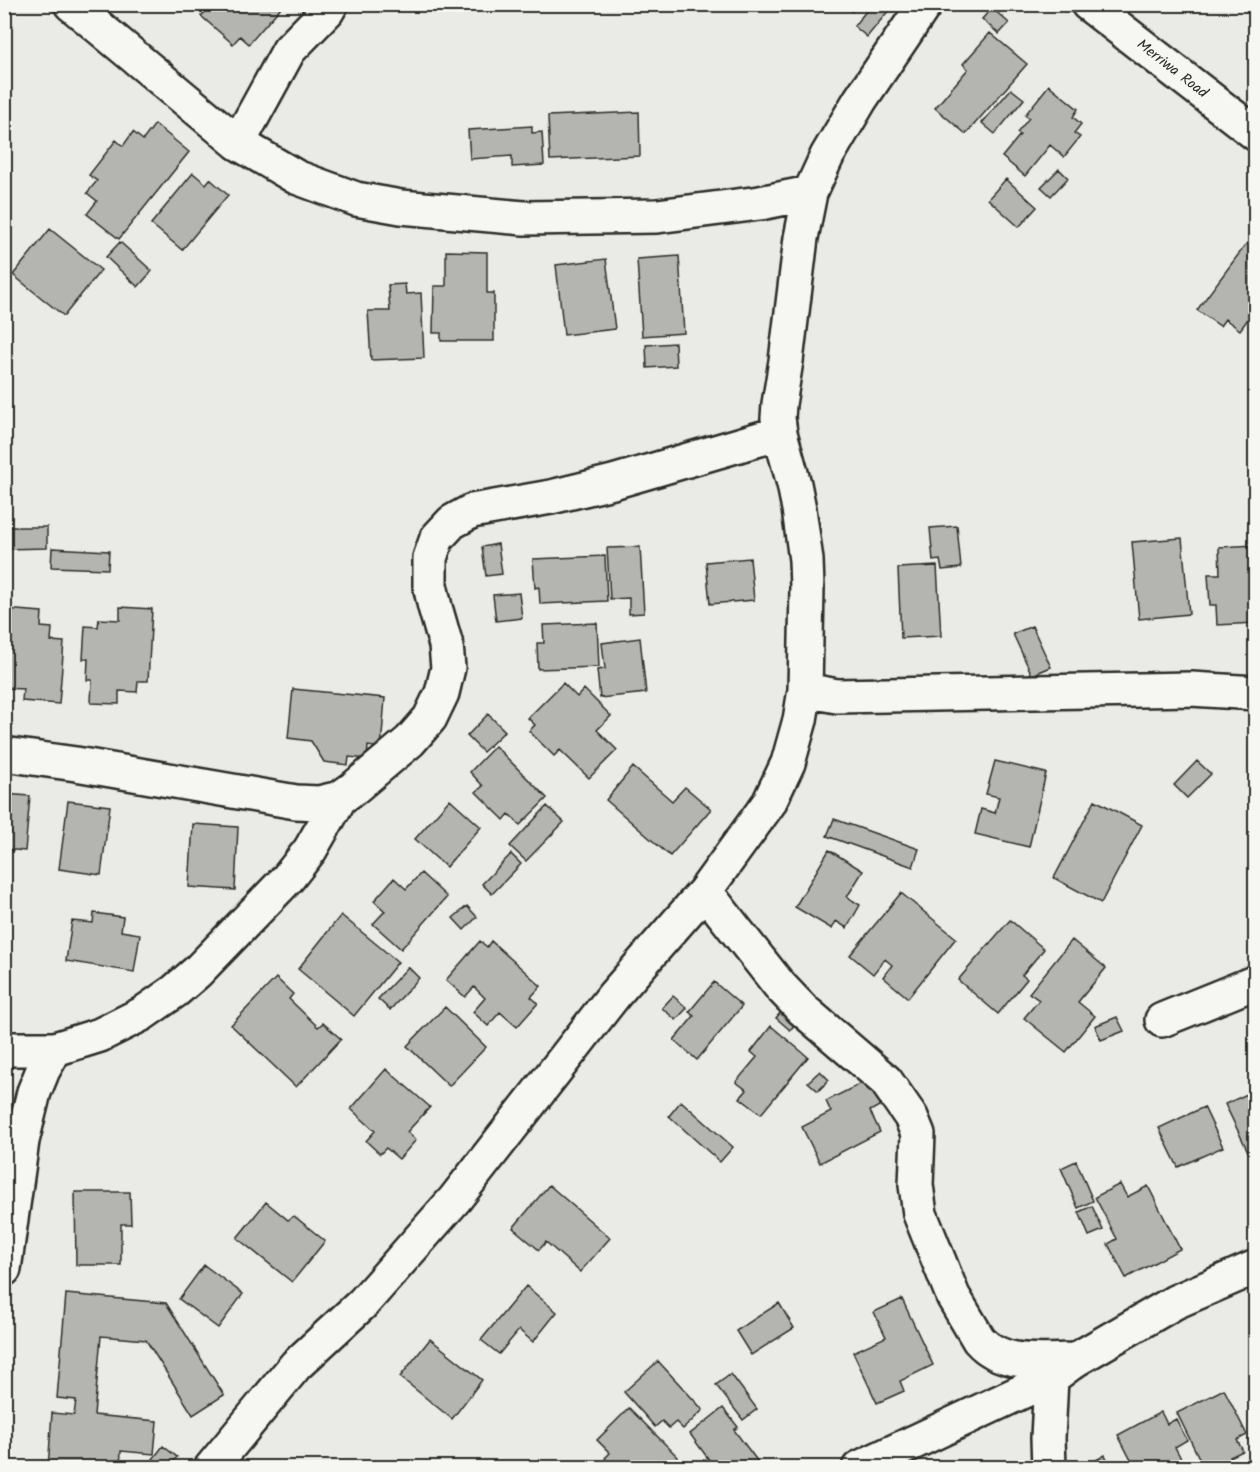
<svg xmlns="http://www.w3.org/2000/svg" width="1260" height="1472" viewBox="0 0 1260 1472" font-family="Kalam,sans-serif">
  <rect width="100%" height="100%" fill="#eaeae6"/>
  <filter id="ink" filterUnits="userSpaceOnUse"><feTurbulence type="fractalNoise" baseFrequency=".0167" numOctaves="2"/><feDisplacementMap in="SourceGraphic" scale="12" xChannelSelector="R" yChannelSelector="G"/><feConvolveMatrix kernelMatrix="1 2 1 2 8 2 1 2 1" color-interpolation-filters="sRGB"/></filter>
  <g filter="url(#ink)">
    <!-- building -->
    <path fill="#b4b4b1" stroke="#2b2b2b" stroke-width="1.5" d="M203,4H280L282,6L249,44L240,36L233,44L201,16L208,9Z
      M845,4H857L852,11Z
      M872,4H894L867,37L854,26Z
      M992,8L1009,23L999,34L982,19Z
      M990,33L1027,64L966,134L935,108L968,69L963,64Z
      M1049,85L1078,109L1073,117L1081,124L1074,133L1080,137L1064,157L1050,145L1025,176L1002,157L1020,135L1017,133L1029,118L1025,115Z
      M1011,89L1024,99L995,134L982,123Z
      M639,112L640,156L550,160L548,116Z
      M155,124L189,152L119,239L87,214L97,201L87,193L97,181L89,175L116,140L123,146L133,132L143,140Z
      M532,126V133L542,132L544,165L512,167V156L470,159L468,130Z
      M1059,169L1068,178L1051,196L1041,187Z
      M193,173L206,184L210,179L228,195L182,250L151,224Z
      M1006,179L1037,207L1019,227L988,199Z
      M50,229L101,270L64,316L13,275Z
      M120,242L152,271L138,287L106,257Z
      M1247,243L1256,249V318L1251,315L1240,330L1225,319L1220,326L1197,310Z
      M446,251L487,252V293H494V341H441V333H433L434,286H446Z
      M679,256L684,333L642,336L637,259Z
      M606,259L615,329L564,335L556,265Z
      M405,284L406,294L421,293L424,358L371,360L368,311H390L388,285Z
      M675,343L676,366L647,368L646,345Z
      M957,526L961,568L942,570L940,560L933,561L930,528Z
      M4,527H47V548L4,549Z
      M1182,538L1189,614L1139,619L1132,542Z
      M498,544L502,574L486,576L482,547Z
      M1256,545V623L1217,625L1216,605H1210L1208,574H1220L1219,547Z
      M640,547L644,613L629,614V598L610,599L607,548Z
      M52,548L109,551L108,569L51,567Z
      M605,556L607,601L540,604L539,587L535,588L533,559Z
      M750,558L754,600L710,604L706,562Z
      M937,566L941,636L901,638L898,568Z
      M519,593L522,618L496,621L493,595Z
      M120,607L152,609L148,681H138L137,692L119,691V704L91,703L92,680H87L88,659H83L85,626L98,627L99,619L120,620Z
      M4,609L42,612L41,627L52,628L51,641L64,642L59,704L22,701L23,689L4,688Z
      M597,623L599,667L538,669L537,643H544L543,625Z
      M1032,626L1051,667L1032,675L1013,634Z
      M640,638L646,693L600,698L597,670L605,669L602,643Z
      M563,683L577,697L584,689L611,716L597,730L617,750L589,778L560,750L554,756L529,731L535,725L528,718Z
      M293,689L385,698L381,748L368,746L367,759L349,757L348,765L324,762L311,741L288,738Z
      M488,714L505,731L483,752L467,736Z
      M495,746L547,798L520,825L509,814L504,820L476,792L483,786L470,772Z
      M995,761L1046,773L1029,847L975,834L981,809L995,813L999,797L986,794Z
      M1197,761L1211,774L1187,798L1174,785Z
      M633,767L672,801L685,787L711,809L670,856L606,800Z
      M4,794L30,796L25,851L4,849Z
      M450,799L481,827L446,867L415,839Z
      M1095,800L1142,825L1101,903L1054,878Z
      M68,801L110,806L101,875L59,869Z
      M547,806L564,822L526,861L510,846Z
      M834,819L919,849L913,867L827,836Z
      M193,824L238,827L235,890L189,887Z
      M829,850L863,871L847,897L860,905L847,928L836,921L832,929L795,907Z
      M511,854L521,864L492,894L482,884Z
      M421,873L447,897L401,949L373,924L385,911L374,901L394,878L406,889Z
      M901,893L956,938L908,998L883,977L892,965L885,959L873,974L850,955Z
      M467,906L477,917L464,930L453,918Z
      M94,913L123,917L121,931L140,934L134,972L66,961L72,921L93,923Z
      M341,915L398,962L354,1016L298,969Z
      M1010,920L1044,949L1022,975L1027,979L998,1014L958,980Z
      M1072,940L1106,968L1078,1002L1095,1016L1066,1052L1024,1018L1039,1000L1029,993Z
      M480,941L487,947L491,941L541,986L531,997L538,1003L517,1027L500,1012L488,1026L473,1012L485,998L474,987L465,997L446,980Z
      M408,967L419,978L390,1010L378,999Z
      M276,978L293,994L289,999L318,1027L323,1023L341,1039L296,1087L231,1025Z
      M714,982L742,1006L697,1060L674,1040L694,1016L689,1012Z
      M673,996L687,1008L676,1020L662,1008Z
      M786,1006L801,1018L790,1030L776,1018Z
      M445,1007L486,1047L449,1086L407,1046Z
      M1117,1017L1124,1031L1101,1040L1095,1026Z
      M771,1026L808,1057L761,1114L740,1098L747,1090L736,1082L757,1057L751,1052Z
      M386,1069L430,1107L407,1132L416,1140L399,1159L386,1148L380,1154L366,1141L375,1131L351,1109Z
      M820,1071L829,1080L818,1091L808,1082Z
      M868,1080L881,1105L870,1111L880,1132L820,1163L802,1127L831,1112L826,1101Z
      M1256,1090V1168L1225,1104Z
      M681,1101L733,1147L720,1162L669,1116Z
      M1204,1107L1223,1147L1178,1167L1159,1128Z
      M1076,1161L1093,1201L1078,1208L1061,1168Z
      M1120,1184L1127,1197L1148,1186L1180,1249L1126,1278L1108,1244L1117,1239L1095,1197Z
      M549,1185L610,1238L580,1272L546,1242L539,1250L513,1228Z
      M75,1192H130L131,1224H121V1265H76Z
      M266,1202L288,1220L294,1216L325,1241L292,1282L237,1238Z
      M1092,1206L1103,1230L1089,1236L1079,1212Z
      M204,1265L243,1294L218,1328L179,1299Z
      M526,1286L557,1312L533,1342L519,1330L499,1354L481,1340Z
      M66,1294L166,1303L224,1395L193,1415L146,1340L101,1336L94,1415L157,1421L154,1454L121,1451L120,1468H48L52,1413L74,1415L76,1400L57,1398Z
      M902,1299L933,1365L900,1381L904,1391L877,1403L853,1352L886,1337L874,1312Z
      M779,1303L794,1328L751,1355L736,1331Z
      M430,1339L482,1380L452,1419L400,1377Z
      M658,1361L703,1410L683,1429L676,1422L669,1428L662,1421L655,1427L624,1392Z
      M731,1374L757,1409L743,1420L716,1385Z
      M1224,1389L1247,1435L1237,1440L1243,1451L1230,1457L1232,1462L1222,1468H1204L1177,1413Z
      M629,1408L678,1457L668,1468H614L605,1458L610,1453L597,1440Z
      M723,1408L738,1427L734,1430L758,1462L751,1468H715L690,1434Z
      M1161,1412L1167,1424L1176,1419L1187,1440L1175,1447L1186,1468H1135L1118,1435Z
      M163,1446L177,1457L169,1468H146Z
      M1105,1455L1111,1466L1116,1464L1118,1468H1082Z"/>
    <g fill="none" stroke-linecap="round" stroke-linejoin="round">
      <defs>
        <path id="minor" d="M71,4L238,143L296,177L356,199L401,207L524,218L657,216L760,203L810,193
          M1088,4L1256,134
          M238,143L289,50L327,11L331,4
          M805,690L837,696L1191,689L1256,693
          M4,754L76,764L296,802L319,803L340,798L354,788L410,741L430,718L442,693L448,668L446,645L435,607L430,585V558L437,538L452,522L472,511L551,497L613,482L780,433
          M705,891L780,986L802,1009L886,1081L911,1117L918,1134L916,1185L920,1214L953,1296L979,1340C1003,1367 1042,1360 1075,1360
          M1162,1020L1256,982
          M4,1049H55L100,1035L142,1014L175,991L197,972L288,878L310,850L340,798
          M4,1269L22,1141L34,1092L43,1070L55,1049
          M211,1468L296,1365L363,1303L455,1199L615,994L705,891L769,803L788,763L800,720L805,690L807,588L806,560L799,509L794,484L780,433L778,418L779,404L786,361L801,238L810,193L827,156L860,100L925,4
          M859,1468L1051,1378L1075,1360L1175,1302L1256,1267
          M1049,1468L1048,1438L1051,1378"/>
      </defs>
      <!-- minor casing -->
      <use href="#minor" stroke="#2b2b2b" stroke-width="38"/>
      <!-- minor -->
      <use href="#minor" stroke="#f6f6f2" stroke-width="33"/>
    </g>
  </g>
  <g text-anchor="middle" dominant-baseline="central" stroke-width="6" stroke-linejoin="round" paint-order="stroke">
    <!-- street labels -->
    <g font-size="15" fill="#2b2b2b" stroke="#f6f6f2">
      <text transform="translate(1172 69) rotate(38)">Merriwa Road</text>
    </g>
  </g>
  <!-- margin -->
  <rect width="1260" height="1472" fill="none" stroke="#f6f6f2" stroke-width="24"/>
  <rect x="12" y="12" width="1236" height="1448" fill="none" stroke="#2b2b2b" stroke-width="2" filter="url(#ink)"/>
</svg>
